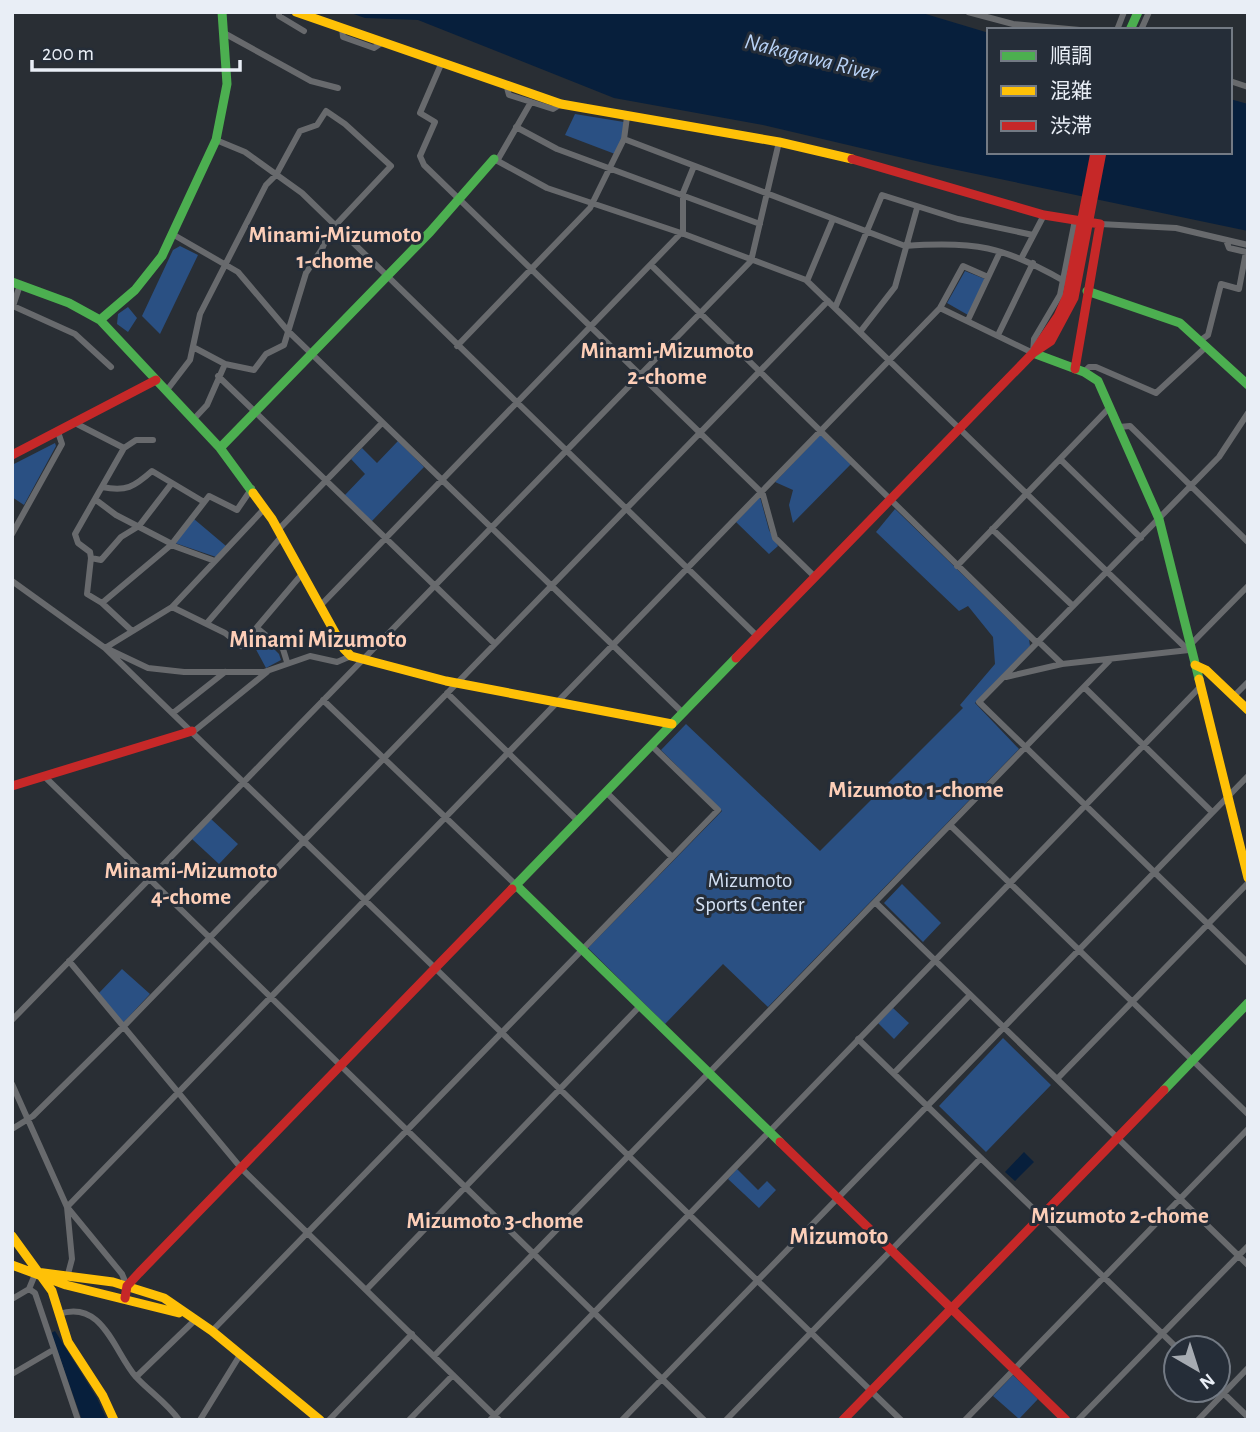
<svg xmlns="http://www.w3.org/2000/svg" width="1260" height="1432" viewBox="0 0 1260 1432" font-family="'Alegreya Sans','Noto Sans JP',sans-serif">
  <rect width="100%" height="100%" fill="#292e34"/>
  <!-- green -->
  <path fill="#2a5083" d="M575,114L624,122L623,138L615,154L565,135Z
    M180,246L198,255L160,334L142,316L173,250Z
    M965,271L985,279L968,315L947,303Z
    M128,307L137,318L128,332L117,324L118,314Z
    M822,433L852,463L793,523L789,505L793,490L775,482Z
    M398,441L424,467L371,522L344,496L365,474L351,459L362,448L377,463Z
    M55,443L56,446L24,505L12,497V465Z
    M760,497L769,530L778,546L769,554L736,522Z
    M895,509L1029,639L1030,646L975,703L1019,749L768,1007L723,964L665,1024L588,948L722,811L661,750L686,724L820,851L963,708L960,705L995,664L993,637L968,606L959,611L876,532Z
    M194,519L226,546L216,557L175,543Z
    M261,636L279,654L281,660L266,668L253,644Z
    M211,819L238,844L219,864L192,839Z
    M902,884L941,923L923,942L884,903Z
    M122,969L150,994L123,1023L99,993Z
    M893,1008L909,1023L894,1039L878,1023Z
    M1003,1038L1051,1085L986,1152L939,1106Z
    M737,1169L758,1190L767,1181L776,1190L759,1208L728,1179Z
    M1013,1375L1038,1399L1019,1419L993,1396Z"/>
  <!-- water -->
  <path fill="#071f3c" d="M348,12H919L989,33V152H1230V99L1248,104V231L933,165L763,125L614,98L418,20L365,18Z
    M1024,1152L1034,1162L1015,1181L1005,1172Z
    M55,1331L97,1398L107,1420H82L51,1333Z"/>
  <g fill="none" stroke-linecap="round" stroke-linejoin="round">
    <!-- street -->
    <path stroke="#686a6d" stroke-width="6" d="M279,12V16L304,31
      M968,12L1013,24L1080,30
      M342,28L343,37L374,48L383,42
      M1117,30L1124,12
      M1141,30L1149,12
      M224,33L311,81L338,88
      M442,62L420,113L435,122L420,156L424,165L761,492
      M1230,81L1248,87
      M506,84L509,95L553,109L561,104
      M516,127L557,149L760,224
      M624,139L905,246C975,241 1003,246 1064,281
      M216,140L245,152L302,193L757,636
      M494,159L547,188L684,234L806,280L1188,650
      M497,161L531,102
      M1100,224L1176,228L1248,245
      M683,234V193L694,166
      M174,235L238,272L288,331L683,713
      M1022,257L1044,215
      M651,265L1037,643
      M807,281L833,219
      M20,285L13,306L75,334L111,367
      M835,308L882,195L958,219L1033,235
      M940,308L963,266L988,277
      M968,320L1000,252
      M860,332L895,287L917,208
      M998,335L1033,263
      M1201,340L1208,335L1221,284L1239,289L1246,252L1229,248L1226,240
      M457,346L590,208L624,139L627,117
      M1084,372L1089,367H1096L1156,393L1207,346
      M218,376L494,643
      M167,390L190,360L200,314L266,185L276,175L300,131L317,125L326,111L345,124L391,166L329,232L322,249L306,273L284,345L266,354L254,370L225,364L193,347
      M1248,413L1219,457L979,702L1248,963
      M193,420L207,405L225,364
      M75,423L124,448
      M1119,427L1130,426L1248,542
      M1060,459L1141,538
      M102,487C126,492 134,487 152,471L204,502
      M762,491L775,538L815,577
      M96,500L116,515L172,544
      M992,529L1073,606
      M278,530L382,423
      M12,534L62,444L58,432
      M171,545L215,561
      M91,558L90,552L78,543L75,534L124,448L136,440H153
      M957,566L1110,407
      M12,581L105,648L901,1420
      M102,603L87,594L91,558L101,560L121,537L139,526L172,483
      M320,606L681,233
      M172,607L225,633L241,646L302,574
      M207,623L282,536
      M257,628L283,649L287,662
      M132,631L102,603L171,545L209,496L237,510L252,488
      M1038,641L1062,664
      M1191,644L1248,586
      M105,648L172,607L265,508
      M110,650L148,668L184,672H264L310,656L337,662L351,656
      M1006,677L1062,664L1189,650
      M1084,687L1212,812
      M447,693L578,821
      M1234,696L1248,682
      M323,700L516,885
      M173,713L225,672
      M193,732L267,672
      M44,776L704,1420
      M606,792L672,857
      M950,825L1248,1114
      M875,902L1248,1265
      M69,961L241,1168L499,1420
      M12,1020L751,261L779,142
      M858,1039L1177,1348
      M894,1073L970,995
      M1057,1079L1248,883
      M12,1084L67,1207L122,1274L127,1286
      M12,1129L33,1116L123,1027L828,301
      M68,1274L72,1259L67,1207L940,308L1033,353L1034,339L1060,295L1075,220
      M29,1289L36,1272
      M366,1290L640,1006
      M12,1299L29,1289L35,1293L78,1420
      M59,1314C103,1299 114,1352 136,1377C150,1392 167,1403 179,1420
      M212,1331L718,810L651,745
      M434,1356L1110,660
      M12,1374L53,1350
      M136,1377L195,1320
      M1218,1388L1248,1417
      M200,1420L240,1355
      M329,1420L412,1334
      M409,1420L453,1375
      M490,1420L1200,687
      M622,1420L1248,776
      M726,1420L981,1158
      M965,1420L1248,1129
      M1078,1420L1248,1246
      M1198,1420L1248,1368"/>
    <!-- fast -->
    <path stroke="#4caf50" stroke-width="9" d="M1130,30L1138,12
      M12,282L69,303L100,320L220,448L253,493
      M1087,291L1180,323L1248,385
      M100,320L135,290L162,256L216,140L227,84L222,12
      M1033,353L1084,372L1098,381L1159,519L1199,679
      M220,448L430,232L494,159
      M516,885L780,1142
      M512,889L736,658
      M1164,1090L1248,1003"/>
    <!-- slow -->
    <path stroke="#ffc107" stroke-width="9" d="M296,12L561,104L779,142L852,159
      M253,493L272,519L344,649L351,656L446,681L672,724
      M1195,665L1206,670L1248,710
      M1199,679L1248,878
      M12,1236L52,1291L68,1342L103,1396L114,1420
      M12,1265L66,1285L179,1313
      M36,1272L113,1282L164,1298L212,1331L320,1420"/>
    <!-- jam -->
    <path stroke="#c62828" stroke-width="9" d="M852,159L1044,215L1100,224L1075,369
      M1035,350L1058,316L1067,296L1095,152
      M1033,353L1051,341L1074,298L1102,152
      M12,455L156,380
      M736,658L1033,353
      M12,786L192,731
      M780,1142L1066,1420
      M125,1298L127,1286L139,1273L512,889
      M843,1420L1164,1090"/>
  </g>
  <g text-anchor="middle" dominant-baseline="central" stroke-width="6" stroke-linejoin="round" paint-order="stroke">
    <!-- park labels -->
    <g font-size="21" fill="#d3e0f3" stroke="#252d38">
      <text x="750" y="880">Mizumoto<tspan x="750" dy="24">Sports Center</tspan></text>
    </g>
    <!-- water labels -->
    <g font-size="23" font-style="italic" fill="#b7d1f5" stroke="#252d38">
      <text transform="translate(811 58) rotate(14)">Nakagawa River</text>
    </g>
    <!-- neighbourhood labels -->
    <g font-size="23" font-weight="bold" fill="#fcceb8" stroke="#252d38">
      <text x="335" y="235">Minami-Mizumoto<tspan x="335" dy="26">1-chome</tspan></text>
      <text x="667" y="351">Minami-Mizumoto<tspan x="667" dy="26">2-chome</tspan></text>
      <text x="916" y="790">Mizumoto 1-chome</text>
      <text x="191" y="871">Minami-Mizumoto<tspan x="191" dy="26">4-chome</tspan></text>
      <text x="1120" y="1216">Mizumoto 2-chome</text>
      <text x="495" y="1221">Mizumoto 3-chome</text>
    </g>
    <!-- quarter labels -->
    <g font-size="24" font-weight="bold" fill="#fcceb8" stroke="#252d38">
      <text x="318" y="640">Minami Mizumoto</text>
      <text x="839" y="1237">Mizumoto</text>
    </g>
  </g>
  <!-- border -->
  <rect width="1260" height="1432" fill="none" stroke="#e9eef6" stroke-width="28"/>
  <!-- legend -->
  <rect x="987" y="28" width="245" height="126" fill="#252d38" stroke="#737a84" stroke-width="2"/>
  <rect x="1001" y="51" width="35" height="10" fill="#4caf50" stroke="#737a84" stroke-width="2"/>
  <text x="1050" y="63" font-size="21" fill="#e9eef6">順調</text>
  <rect x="1001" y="86" width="35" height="10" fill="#ffc107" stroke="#737a84" stroke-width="2"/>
  <text x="1050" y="98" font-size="21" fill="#e9eef6">混雑</text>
  <rect x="1001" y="121" width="35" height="10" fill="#c62828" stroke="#737a84" stroke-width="2"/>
  <text x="1050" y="133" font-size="21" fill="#e9eef6">渋滞</text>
  <!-- north arrow -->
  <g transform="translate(1197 1369) rotate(141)"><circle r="33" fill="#252d38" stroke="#737a84" stroke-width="2"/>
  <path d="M0-5L12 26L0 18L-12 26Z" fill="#a6abb2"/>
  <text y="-10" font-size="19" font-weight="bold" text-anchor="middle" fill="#e9eef6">N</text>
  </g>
  <!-- scale -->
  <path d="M32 60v10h208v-10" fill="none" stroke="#e9eef6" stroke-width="3.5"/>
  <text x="42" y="60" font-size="21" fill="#e9eef6" stroke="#252d38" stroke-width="5" paint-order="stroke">200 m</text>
</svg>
